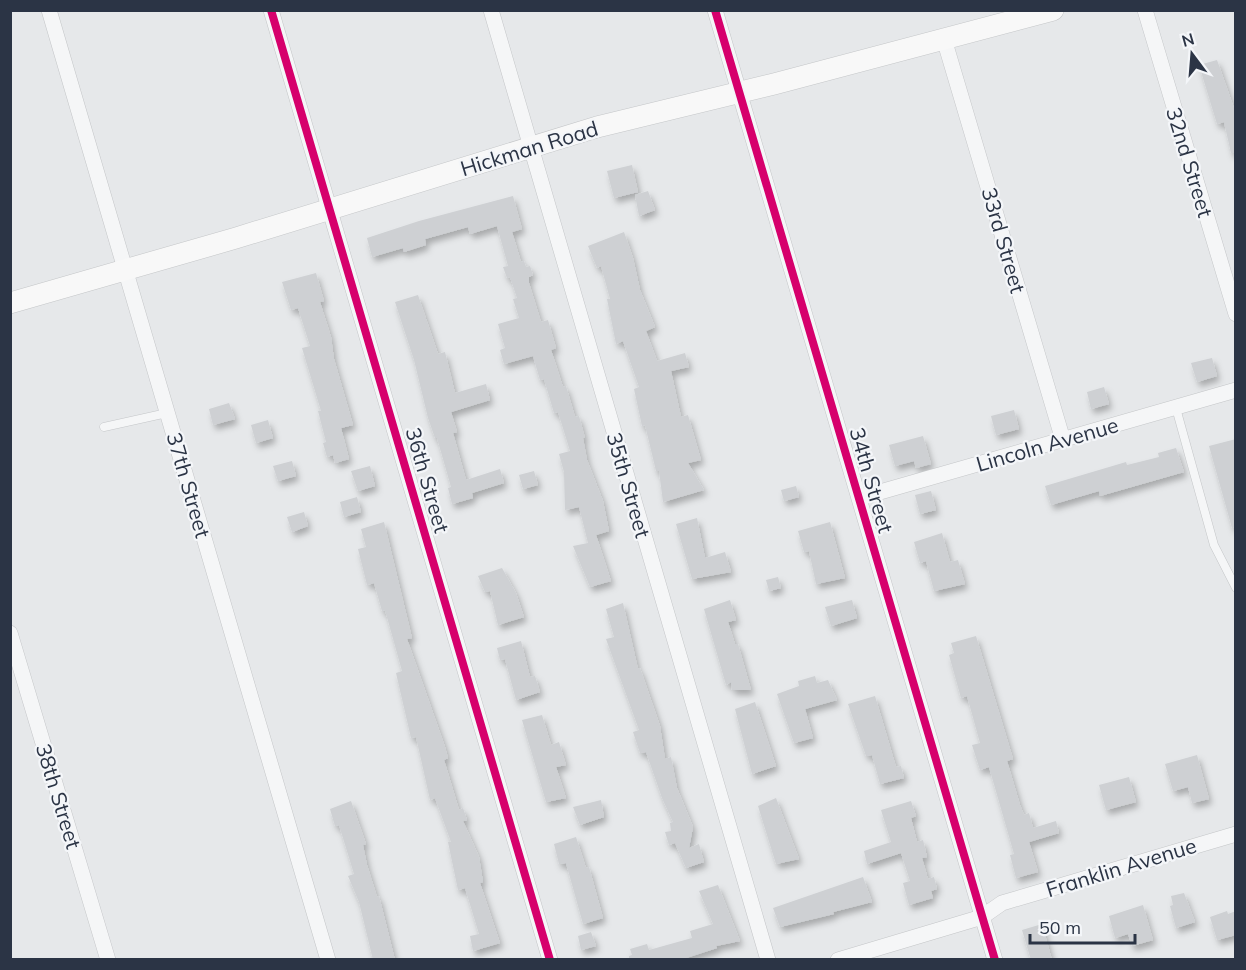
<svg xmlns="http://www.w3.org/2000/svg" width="1246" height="970" viewBox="0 0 1246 970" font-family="Mulish,sans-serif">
  <defs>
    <filter id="shadow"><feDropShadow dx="3" dy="5" stdDeviation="3" flood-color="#0004"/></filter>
  </defs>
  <rect width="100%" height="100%" fill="#e6e8ea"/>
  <!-- building -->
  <path fill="#ced0d3" filter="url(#shadow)" d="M1217,60L1236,114V153H1231L1224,122L1217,124L1199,65Z
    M632,165L638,192L614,198L607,171Z
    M648,191L655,210L639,216L635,195Z
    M513,196L522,229L512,232L521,262L524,261L526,267L530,266L533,275L529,277V283L541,322L548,320L556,348L551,350L563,387L566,386L575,417L579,416L585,438H583L587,460L603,501L609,531L596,535L611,581L590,587L573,546L588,543L579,507L565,510L564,472L559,454L570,451L558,412L554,413L544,379L540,380L533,356L504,364L500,350L505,348L498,324L519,318L513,299L517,298L510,277L507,278L503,267L508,266L497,226L470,234L468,227L425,239L426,245L404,252L403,248L372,257L367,238L419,221Z
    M624,232L633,258L640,290L655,327L646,331L657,361L685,353L689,367L671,371L681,417L688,415L701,460L688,463L704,490L663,502L659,471H656L645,425L642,426L634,389L639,387L623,341L616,344L607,299H610L601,266L597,268L588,246Z
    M316,273L324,301L320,302L331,337L334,359L353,425L341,428L349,459L335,463L333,455L327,457L323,443L326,442L318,411H321L302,348L310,346L298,308L291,310L282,282Z
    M418,295L438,354L445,352L455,393L486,384L490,400L451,412L457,432L453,433L466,480L500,469L504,483L472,493L473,498L452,504L448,488L451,487L437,438H435L428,418L414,360L395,302Z
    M1212,358L1217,376L1197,382L1191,363Z
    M1104,387L1109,404L1091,409L1087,392Z
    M229,403L235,419L213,425L209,409Z
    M1014,410L1019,429L996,435L991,416Z
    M268,420L273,438L256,443L251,425Z
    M923,436L931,464L916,468L914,461L895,466L889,445Z
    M1236,439V527L1232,528L1209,446Z
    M1176,448L1184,472L1100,496L1099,491L1051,505L1045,486L1126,462L1127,465L1159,457L1158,453Z
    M292,461L296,476L278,481L273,466Z
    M370,466L375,486L358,491L351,471Z
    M534,471L538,485L523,489L519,475Z
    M796,486L799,497L784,501L781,490Z
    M931,491L936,510L920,514L915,495Z
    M357,497L361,512L344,517L340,502Z
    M304,512L308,526L292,532L287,517Z
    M697,518L705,558L725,552L731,572L692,579L676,524Z
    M384,522L412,638L407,639L445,747L448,758L444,760L459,810L463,808L467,820L463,821L479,857L483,882L480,883L500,943L473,951L470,936L479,934L465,888L458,890L448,842H451L435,798L430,800L416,737L411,738L396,673L402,671L385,610L382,611L374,583L367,585L358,549L366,547L361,529Z
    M830,522L845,578L816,584L809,551L804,552L798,531Z
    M942,533L950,562L958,560L965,584L934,591L926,561L920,563L914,542Z
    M502,568L516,593L524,617L498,625L490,591L485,592L478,576Z
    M778,577L781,588L769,591L766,580Z
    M730,600L736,620L728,622L735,644H738L751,690H732L731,682L726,685L704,609Z
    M852,600L857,618L831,626L825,607Z
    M623,603L638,669L640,668L660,726L665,759L671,757L677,788L693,827L689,848L699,844L704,862L686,868L675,843L669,845L665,832L671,831L670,823L673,822L662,798L646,752L640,753L633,732L639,730L606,639L614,637L606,609Z
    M976,636L1013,759L1007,761L1020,805L1024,815L1029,813L1033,828L1056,821L1059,833L1029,842L1038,872L1016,878L1010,855L1014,854L989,767L980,770L972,745L980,743L967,696L961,698L949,655L954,653L951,643Z
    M521,641L530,677L535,676L540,692L516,700L505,659L500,660L497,648Z
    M815,676L817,683L828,680L837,700L805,709L813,738L794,743L777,694L799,686L798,681Z
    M875,696L896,767L901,766L904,778L880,784L872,755L866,756L848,704Z
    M755,702L776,766L752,774L735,709Z
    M542,715L551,745L559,742L566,765L556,767L566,798L546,802L522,720Z
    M1197,755L1209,799L1192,803L1188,787L1173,791L1165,764Z
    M1129,777L1136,802L1106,810L1099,785Z
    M776,798L799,859L776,864L758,806Z
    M601,800L604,817L580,825L573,807Z
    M351,801L366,844L363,845L367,865L377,897L379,896L395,960H373L359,902L348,876L354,874L339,825L335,826L330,809Z
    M911,801L916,816L911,818L917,842L923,840L927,857L922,858L928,879L934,877L937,889L931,891L933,898L909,905L903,883L910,881L901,853L867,864L864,851L891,842L881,810Z
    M576,837L586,868L589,867L603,918L583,924L566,863L559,864L554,844Z
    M863,877L872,902L833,912L834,914L780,927L773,908Z
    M718,885L740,941L716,946L717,948L680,960H629V956L632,955L630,949L647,944L649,950L692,938L690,931L713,924L699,891Z
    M1184,893L1195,922L1176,928L1170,906L1173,905L1171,896Z
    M1143,905L1153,940L1132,946L1128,934L1115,938L1109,916Z
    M1227,911L1228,914L1236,911V935L1217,940L1210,917Z
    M1042,924L1052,960H1031L1022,930Z
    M591,932L596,946L581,950L578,936Z"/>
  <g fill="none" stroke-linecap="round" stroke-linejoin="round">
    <defs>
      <path id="lane" d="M1176,408L1214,545L1236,588
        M104,427L167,413"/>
      <path id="street" d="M49,10L328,960
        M271,10L550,960
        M491,10L768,960
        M715,10L995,960
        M1145,10L1236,314
        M944,39L1063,440
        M859,498L1236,390
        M10,633L108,960
        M838,960L982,917L1002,903L1236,834"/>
      <path id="secondary" d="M10,303L236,238L597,127L774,84L1053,10"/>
    </defs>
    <!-- lane casing -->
    <use href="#lane" stroke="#c4c6c8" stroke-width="9"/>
    <!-- street casing -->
    <use href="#street" stroke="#c4c6c8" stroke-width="16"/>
    <!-- secondary casing -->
    <use href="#secondary" stroke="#c4c6c8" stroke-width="22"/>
    <!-- lane -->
    <use href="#lane" stroke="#f5f6f7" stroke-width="8"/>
    <!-- street -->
    <use href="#street" stroke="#f5f6f7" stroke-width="15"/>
    <!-- secondary -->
    <use href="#secondary" stroke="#f8f8f8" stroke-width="21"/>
    <defs>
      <path id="cycleway" d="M271,10L550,960
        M715,10L995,960"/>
    </defs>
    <!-- cycleway casing -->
    <use href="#cycleway" stroke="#f4f6f9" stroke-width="11"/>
    <!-- cycleway -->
    <use href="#cycleway" stroke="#d6006c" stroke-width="8"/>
  </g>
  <g text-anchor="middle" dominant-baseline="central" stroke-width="4.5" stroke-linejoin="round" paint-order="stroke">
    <!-- street labels -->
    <g font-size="21" fill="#2b3445" stroke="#f4f6f9">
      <text transform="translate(529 148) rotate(-17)">Hickman Road</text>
      <text transform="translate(1190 162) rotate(73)">32nd Street</text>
      <text transform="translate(1004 240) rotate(74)">33rd Street</text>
      <text transform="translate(1047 444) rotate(-16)">Lincoln Avenue</text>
      <text transform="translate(428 480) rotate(74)">36th Street</text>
      <text transform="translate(872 480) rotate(74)">34th Street</text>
      <text transform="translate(189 485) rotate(74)">37th Street</text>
      <text transform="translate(629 485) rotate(74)">35th Street</text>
      <text transform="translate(59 796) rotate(73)">38th Street</text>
      <text transform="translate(1121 867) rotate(-17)">Franklin Avenue</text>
    </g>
  </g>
  <!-- border -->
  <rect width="1246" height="970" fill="none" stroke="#2b3445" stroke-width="24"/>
  <!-- north arrow -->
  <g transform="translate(1192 54) rotate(344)" stroke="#f4f6f9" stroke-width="4.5" paint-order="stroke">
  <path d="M0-4.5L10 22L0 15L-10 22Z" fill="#2b3445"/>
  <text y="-9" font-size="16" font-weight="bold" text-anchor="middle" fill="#2b3445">N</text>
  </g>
  <!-- scale -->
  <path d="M1030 934v9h105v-9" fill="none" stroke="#2b3445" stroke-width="3"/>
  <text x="1039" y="934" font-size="18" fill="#2b3445" stroke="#f4f6f9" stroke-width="4.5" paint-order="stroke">50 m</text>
</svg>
